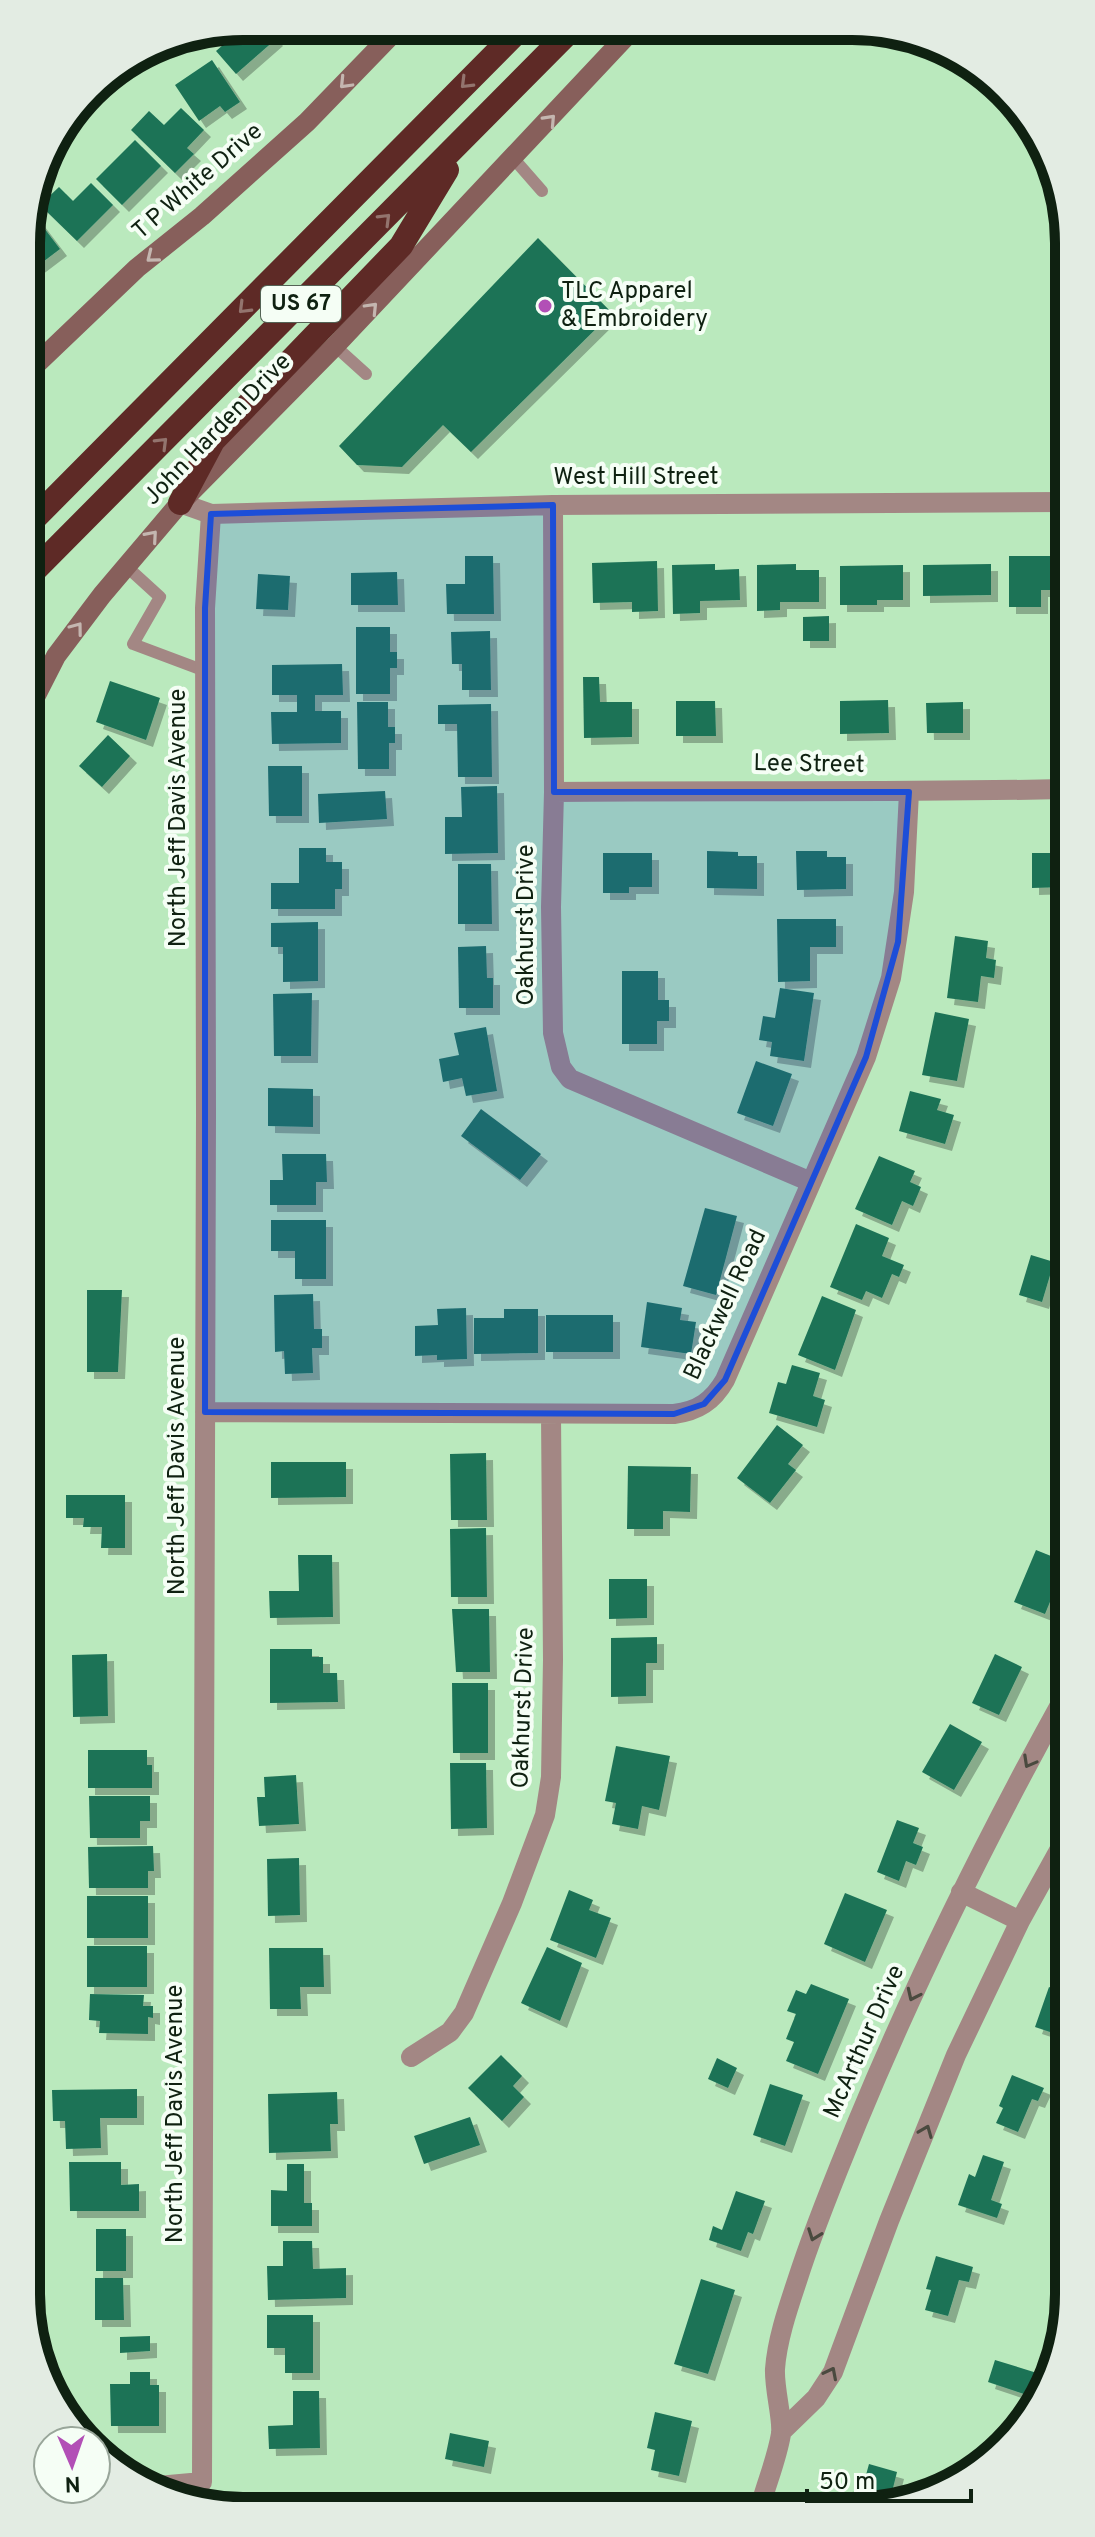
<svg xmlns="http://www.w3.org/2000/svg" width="1095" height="2537" viewBox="0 0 1095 2537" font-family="Overpass,sans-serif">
  <defs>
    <filter id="shadow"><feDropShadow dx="7" dy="7" stdDeviation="0" flood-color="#0004"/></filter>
  </defs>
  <rect width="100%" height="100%" fill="#bae9bd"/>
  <!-- building -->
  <path fill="#1d7357" filter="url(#shadow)" d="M245,26H264L276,39L236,74L216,51Z
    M212,60L240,102L225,112L220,106L199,121L175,85Z
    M181,108L204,130L187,148L194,154L175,173L131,130L149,111L164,125Z
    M135,140L161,166L122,205L96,179Z
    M91,183L113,205L77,241L40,205L59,187L73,201Z
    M38,220L60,249L27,274V228Z
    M538,238L612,313L471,452L443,425L402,467L357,465L339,446Z
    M465,556H493L494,614H447L446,584H465Z
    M1009,556H1063V590H1041V607H1009Z
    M657,561L658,611L632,612V602L593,603L592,563Z
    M715,564V570L739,569L740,600L700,601V613L673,614L672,565Z
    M796,564V570H819V602H780V610L757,611V565Z
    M991,564V595L923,596V565Z
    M903,565V600H877V605H840V566Z
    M397,572L398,605H351V573Z
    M258,574L290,576L288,610L256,609Z
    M829,616V641H803V617Z
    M356,627H390V652H397V668H390V694H356Z
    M490,631L491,690H462V664H452L451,632Z
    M342,664L343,695H315V711H341V743L272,744L271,712H297V695H272V665Z
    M583,677H599L600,702H632V737L584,738Z
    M110,681L160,698L146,740L96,722Z
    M888,700L889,733L840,734V701Z
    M676,701H715L716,736H676Z
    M357,702H388V727H395V743H389V769H358Z
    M963,702V733H927L926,703Z
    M491,704L492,777H458L457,724H438V705Z
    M108,735L130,756L102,787L79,766Z
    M268,766H302V816H269Z
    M497,786L498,853L445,854V817H462L461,787Z
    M385,791L387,819L319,823L318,794Z
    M299,848H326V862H342V889H335V909H271V883H299Z
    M707,851L738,852V856H757V889L707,888Z
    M796,851H827V857H846V889L797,890Z
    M603,853H652V887H629V893H603Z
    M1032,853H1064V887L1032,888Z
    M458,864H491L492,924H458Z
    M777,919H836V947H810V981L778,982Z
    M318,922V981L283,982V947H271V923Z
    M955,936L988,941L986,958L996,960L994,978L981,976L978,1002L947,998Z
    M486,946L487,978H493V1008H459L458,947Z
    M622,971H658V1000H669V1021H657V1044H622Z
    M780,988L814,993L804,1061L770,1056L772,1042L759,1040L763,1016L775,1018Z
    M312,993L311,1056H274L273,994Z
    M935,1012L969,1019L957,1081L922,1075Z
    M486,1027L497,1091L466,1096L462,1078L443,1082L439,1059L459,1055L454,1033Z
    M756,1061L792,1074L773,1126L737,1113Z
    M268,1088L313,1089V1127L268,1126Z
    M910,1091L941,1099L937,1110L954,1115L945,1144L899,1131Z
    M481,1109L541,1154L520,1180L461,1136Z
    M282,1154H326L327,1182H316V1205H270V1180H283Z
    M879,1156L915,1171L910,1182L921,1187L913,1206L902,1201L892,1225L855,1209Z
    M705,1208L737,1216L716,1295L683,1286Z
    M271,1220H326V1279H295V1251H271Z
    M856,1224L889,1238L882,1256L904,1265L899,1277L892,1274L882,1298L866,1291L862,1300L830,1287Z
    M1031,1255L1054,1262L1042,1302L1019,1295Z
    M87,1290H122L118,1372H87Z
    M313,1294L314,1329H322V1348H312L313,1373L285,1374L284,1351L275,1352L274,1295Z
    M822,1296L856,1310L835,1370L798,1355Z
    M647,1302L682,1308L680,1320L696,1322L691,1354L641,1347Z
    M466,1308L467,1359L437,1360V1355L415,1356V1326L438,1325L437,1309Z
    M504,1309H538V1353L474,1354V1318H504Z
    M546,1315H613V1352H546Z
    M792,1365L820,1373L813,1396L825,1400L817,1427L769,1413L778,1382L786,1384Z
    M777,1425L803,1445L788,1464L796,1470L770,1503L737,1478Z
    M486,1453L487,1520H451L450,1454Z
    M271,1462H346V1497L271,1498Z
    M628,1466L691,1467L690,1512L663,1511V1529H627Z
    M66,1495H125V1548H101L102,1527H83L84,1518H66Z
    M486,1528L487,1597H451L450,1529Z
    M1036,1550L1066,1562V1587L1060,1601L1052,1597L1045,1614L1014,1602Z
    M298,1555H332L333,1617L270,1618L269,1591H299Z
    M609,1579H647V1618L609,1619Z
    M452,1609H489L490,1672H456Z
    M657,1637V1663H646V1696L611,1697V1638Z
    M270,1649H312V1657H323V1673H337L338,1702L270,1703Z
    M107,1654L108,1716L73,1717L72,1655Z
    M995,1654L1022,1667L999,1715L972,1703Z
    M452,1683H488V1753H453Z
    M950,1724L982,1742L954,1790L922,1772Z
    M616,1746L670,1756L659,1810L642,1806L638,1829L612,1824L616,1803L605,1801Z
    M88,1750H147V1765H152V1788H88Z
    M450,1763H486L487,1828L451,1829Z
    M296,1775L299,1824L259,1826L257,1797H265L264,1777Z
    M89,1796H150V1821H140V1838H90Z
    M897,1820L919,1828L913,1843L923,1847L916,1865L906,1861L899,1881L877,1872Z
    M153,1846L154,1871H148V1888H89L88,1847Z
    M299,1858L300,1915L268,1916L267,1859Z
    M569,1890L593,1900L589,1910L611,1918L596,1958L550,1940Z
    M845,1893L887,1910L865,1962L824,1944Z
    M87,1896H148V1938H87Z
    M87,1946H147V1987H87Z
    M547,1947L582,1963L560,2021L521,2003Z
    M269,1948H323L324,1987H300L301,2009H270Z
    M811,1984L849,1999L818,2074L786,2061L794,2042L786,2039L796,2014L787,2011L796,1990L806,1994Z
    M1049,1987L1067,1994L1068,2038L1035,2027Z
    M90,1994L144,1995L143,2006H153V2018L148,2017V2034L99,2033L100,2021L89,2020Z
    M501,2055L522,2076L513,2086L524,2097L502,2121L468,2088Z
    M717,2058L737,2068L728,2088L708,2079Z
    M1012,2075L1044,2088L1038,2101L1032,2099L1018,2132L996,2123L1003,2108L999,2106Z
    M770,2084L803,2095L785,2146L753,2135Z
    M137,2089V2118H100L101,2148L66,2149L65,2121H53L52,2090Z
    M337,2092L338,2124H330L331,2151L269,2153L268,2094Z
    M470,2117L480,2145L424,2164L414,2136Z
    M983,2155L1004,2162L991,2200L1002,2204L997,2218L958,2205L969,2174L975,2177Z
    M69,2162H121V2185L139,2184V2211H70Z
    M287,2164H304V2203H312V2226H271V2190L287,2191Z
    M736,2191L765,2201L753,2234L748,2232L741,2251L709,2240L713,2226L722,2230Z
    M96,2229H126V2271H96Z
    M283,2241H312L313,2269L346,2268V2298L268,2300L267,2266H283Z
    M936,2256L973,2267L969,2282L959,2280L948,2316L925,2310L931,2290L926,2289Z
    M95,2278H123L124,2320H95Z
    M701,2279L735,2290L708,2374L674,2364Z
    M267,2315H313V2373H285V2348H267Z
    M150,2336V2351L120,2353V2337Z
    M995,2360L1037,2373L1030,2396L988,2382Z
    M130,2372H150V2385H159V2426H111L110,2384H130Z
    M293,2391H319L320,2448L269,2449L268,2426L293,2425Z
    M655,2412L692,2421L679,2476L651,2470L655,2450L647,2448Z
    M450,2433L489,2441L484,2467L445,2459Z
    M869,2464L897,2472L889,2504H858Z
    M642,2493L672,2501L671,2505H639Z"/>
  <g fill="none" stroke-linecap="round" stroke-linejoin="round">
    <!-- lane -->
    <path stroke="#a38784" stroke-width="12" d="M514,159L542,191
      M335,346L366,374
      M126,566L160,597L133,644L205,671"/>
    <!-- street -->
    <path stroke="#a38784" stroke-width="20" d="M180,503L211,514L553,505L1063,502
      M553,505L554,792L551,907L553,1033L561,1067L570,1079L811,1182
      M554,792C724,790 894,793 1063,789
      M205,1412L674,1414C698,1411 713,1401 725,1380L866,1057L891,978L904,892L909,792
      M961,1892L1020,1921
      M411,2057L450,2032L464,2013L512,1903L545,1815L551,1777L553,1660L551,1415
      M781,2432L816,2398L833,2372L889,2221L956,2055L1020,1921L1067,1836
      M158,2486L202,2482L206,1114L205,608L211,514
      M761,2504C767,2482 777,2458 781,2434C783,2419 774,2389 775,2369C777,2340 788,2308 797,2281C814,2227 836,2175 857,2123C918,1975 989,1833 1066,1694"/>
    <!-- secondary -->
    <path stroke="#875f5b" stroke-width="20" d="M27,373L137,268L202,216L307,122L399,27
      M28,711L56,656L102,595L180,503L335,346L634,28"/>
    <!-- highway -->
    <path stroke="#5e2a26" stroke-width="24" d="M180,503L213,441L401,246L447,170
      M27,526L521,28
      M28,577L573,28"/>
  </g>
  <!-- one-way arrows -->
  <defs><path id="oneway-chevron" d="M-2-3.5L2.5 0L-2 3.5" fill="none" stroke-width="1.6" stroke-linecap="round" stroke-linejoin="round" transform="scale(2)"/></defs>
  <g stroke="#c4b6b0">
    <use href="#oneway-chevron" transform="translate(345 83) rotate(134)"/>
    <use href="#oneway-chevron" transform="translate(550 120) rotate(-47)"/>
    <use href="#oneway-chevron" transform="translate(152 257) rotate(141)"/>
    <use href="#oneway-chevron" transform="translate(372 308) rotate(-46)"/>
    <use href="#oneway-chevron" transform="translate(152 536) rotate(-49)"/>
    <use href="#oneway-chevron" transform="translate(77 628) rotate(-53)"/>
  </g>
  <g stroke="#93746e">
    <use href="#oneway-chevron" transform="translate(466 83) rotate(135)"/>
    <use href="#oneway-chevron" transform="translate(385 219) rotate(-45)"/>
    <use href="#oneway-chevron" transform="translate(244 308) rotate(135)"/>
    <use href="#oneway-chevron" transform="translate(162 443) rotate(-45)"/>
  </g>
  <g stroke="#4a4a3f">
    <use href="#oneway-chevron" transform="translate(1029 1762) rotate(119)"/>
    <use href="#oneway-chevron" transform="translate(913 1995) rotate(115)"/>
    <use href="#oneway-chevron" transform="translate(926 2131) rotate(-68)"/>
    <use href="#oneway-chevron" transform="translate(814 2235) rotate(110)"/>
    <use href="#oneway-chevron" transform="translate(831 2373) rotate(-63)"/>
  </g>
  <!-- marked area -->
  <path fill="#1d4ed8" fill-opacity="0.2" stroke="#1d4ed8" stroke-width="6" stroke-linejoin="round" d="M553,505L554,792H909L898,942L866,1057L725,1380L704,1404L674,1414L205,1412V608L211,514Z"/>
  <!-- markers -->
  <circle fill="#b24fb6" stroke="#f5fef5" stroke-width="3" cx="545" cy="306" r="8"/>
  <g text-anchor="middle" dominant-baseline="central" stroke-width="8" stroke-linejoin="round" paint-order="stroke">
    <!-- shield labels -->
    <rect fill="#f5fef5" stroke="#546355" stroke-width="2" x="261" y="286" width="80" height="36" rx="6"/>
    <g font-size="22" font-weight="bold" fill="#0f2111">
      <text x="301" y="304">US 67</text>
    </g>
    <!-- street labels -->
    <g font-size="24" fill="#0f2111" stroke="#f5fef5">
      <text transform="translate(198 182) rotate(-41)">T P White Drive</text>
      <text transform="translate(218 430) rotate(-46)">John Harden Drive</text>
      <text x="636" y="478">West Hill Street</text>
      <text transform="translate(809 765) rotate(1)">Lee Street</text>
      <text transform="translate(179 818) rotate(-90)">North Jeff Davis Avenue</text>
      <text transform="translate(527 925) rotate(-90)">Oakhurst Drive</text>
      <text transform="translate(726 1305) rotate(-65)">Blackwell Road</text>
      <text transform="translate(178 1466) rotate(-90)">North Jeff Davis Avenue</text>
      <text transform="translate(524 1708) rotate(-88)">Oakhurst Drive</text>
      <text transform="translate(865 2042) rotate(-66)">McArthur Drive</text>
      <text transform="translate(176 2114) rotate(-90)">North Jeff Davis Avenue</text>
    </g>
    <!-- poi labels -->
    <g font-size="24" fill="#0f2111" stroke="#f5fef5" text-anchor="start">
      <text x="561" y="292">TLC Apparel<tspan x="561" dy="28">&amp; Embroidery</tspan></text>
    </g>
  </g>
  <!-- crop -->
  <path d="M0 0H1095V2537H0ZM243 40H852A203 203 0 0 1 1055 243V2294A203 203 0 0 1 852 2497H243A203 203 0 0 1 40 2294V243A203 203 0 0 1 243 40Z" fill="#e3ece3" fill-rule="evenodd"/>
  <path fill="none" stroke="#0f2111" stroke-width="10" d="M243 40H852A203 203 0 0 1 1055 243V2294A203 203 0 0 1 852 2497H243A203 203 0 0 1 40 2294V243A203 203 0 0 1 243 40Z"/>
  <!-- north arrow -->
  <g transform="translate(72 2465) rotate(178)"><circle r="38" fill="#f5fef5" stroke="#99a69a" stroke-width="2"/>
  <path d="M0-6L14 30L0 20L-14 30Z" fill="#b24fb6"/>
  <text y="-12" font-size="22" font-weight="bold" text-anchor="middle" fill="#0f2111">N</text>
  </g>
  <!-- scale -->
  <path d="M807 2489v12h164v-12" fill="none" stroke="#0f2111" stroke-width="4"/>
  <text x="819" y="2489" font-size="24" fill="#0f2111" stroke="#f5fef5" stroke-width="6" paint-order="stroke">50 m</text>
</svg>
